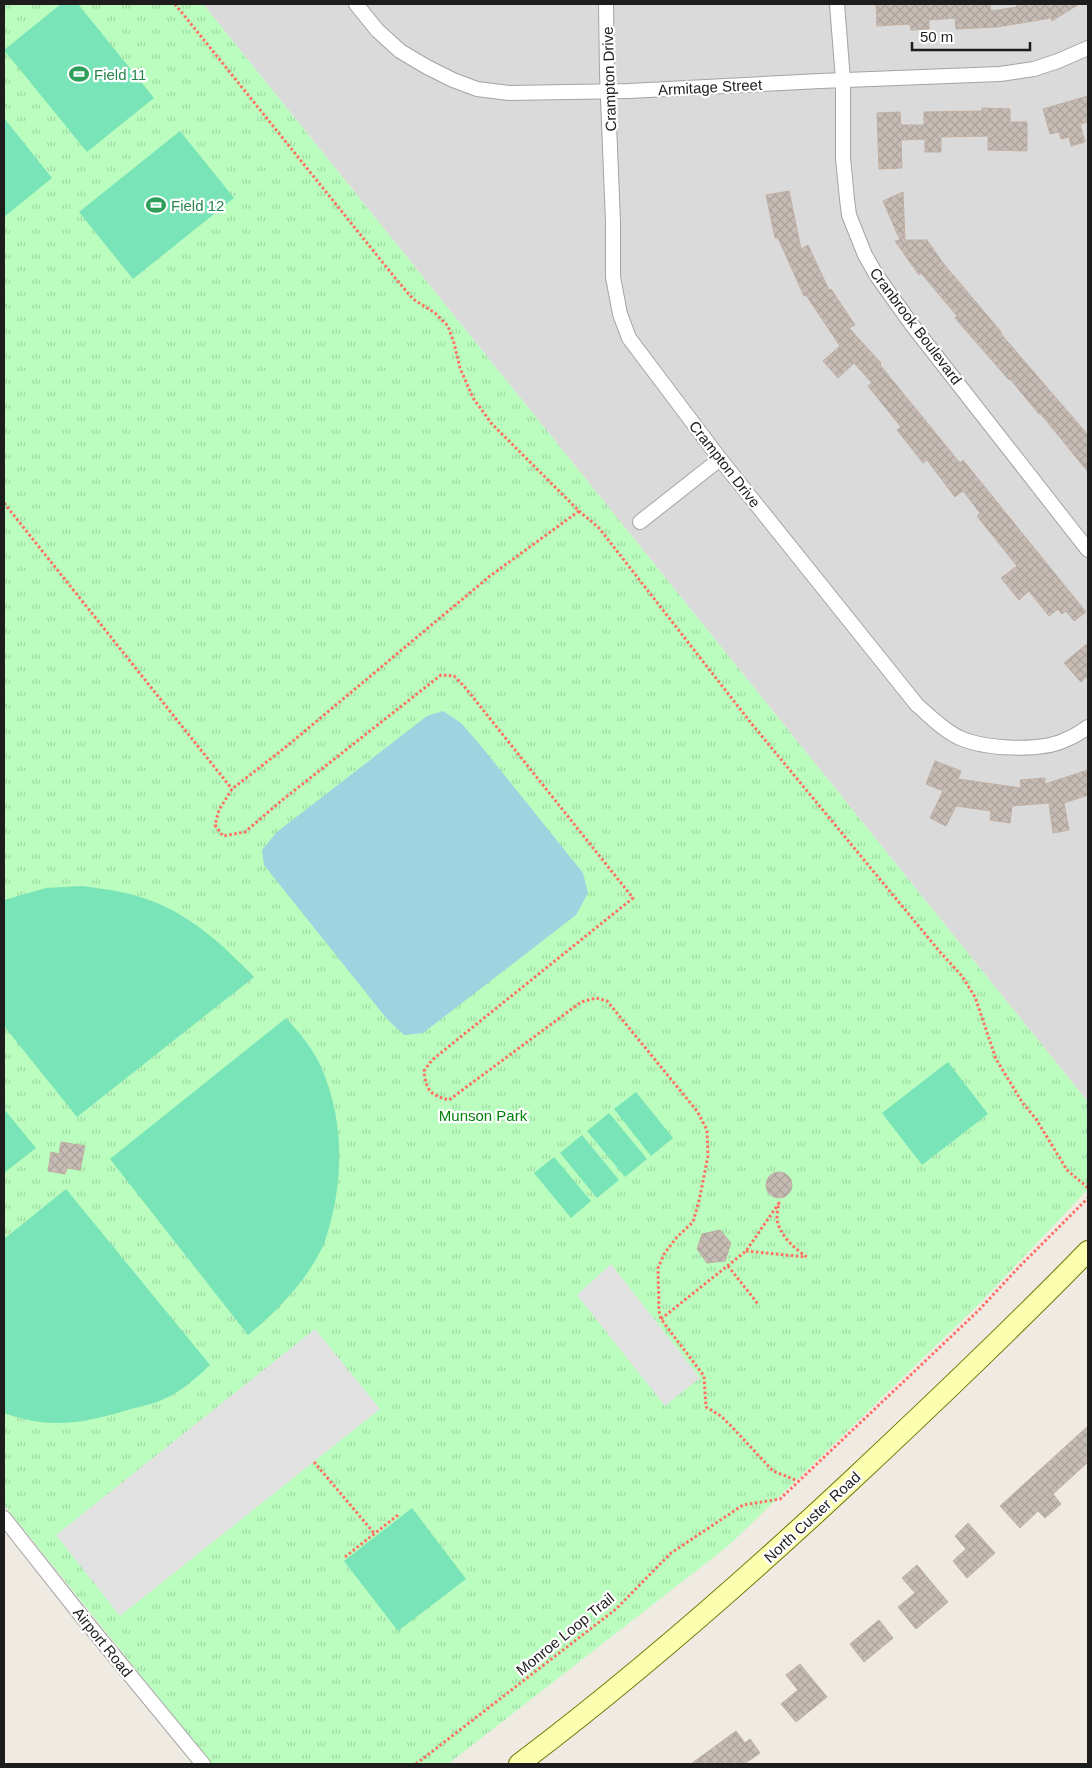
<svg xmlns="http://www.w3.org/2000/svg" width="1092" height="1768" viewBox="0 0 1092 1768" font-family="Arial,sans-serif">
  <defs>
    <pattern id="park-tufts" width="24" height="20" patternUnits="userSpaceOnUse" patternTransform="scale(1.25)"><rect width="24" height="20" fill="#bafdbe"/><path d="M3 7l-1-3M5 7V3M7 7l1-3M15 17l-1-3M17 17v-4M19 17l1-3" fill="none" stroke="#9fd8a3"/></pattern>
    <pattern id="building-cross-hatch" width="8" height="8" patternUnits="userSpaceOnUse" patternTransform="scale(1.25)"><rect width="8" height="8" fill="#c7bcb5"/><path d="M0 0l8 8M0 8l8-8" fill="none" stroke="#aaa19b"/></pattern>
  </defs>
  <rect width="100%" height="100%" fill="#efeae2"/>
  <!-- residential -->
  <path fill="#dbdada" d="M203,4H1088V1102Z"/>
  <!-- park -->
  <path fill="url(#park-tufts)" d="M4,4H203L1088,1102V1189L979,1304L728,1546L448,1764H212L4,1505Z"/>
  <!-- pitch -->
  <path fill="#79e4b8" d="M61,4H78L154,98L87,152L4,50Z
    M4,118L52,178L4,217Z
    M180,131L234,198L133,279L79,212Z
    M82,886C103,889 123,891 143,898C188,912 222,944 254,977L77,1117L4,1026V900L46,888Z
    M286,1018C300,1033 313,1049 321,1067C343,1116 344,1173 330,1224C328,1231 326,1239 323,1246C307,1280 277,1312 248,1335L110,1159Z
    M948,1062L988,1114L922,1165L882,1113Z
    M636,1092L673,1138L651,1156L614,1109Z
    M4,1109L36,1148L4,1173Z
    M609,1113L647,1159L625,1177L587,1131Z
    M582,1135L619,1180L597,1198L560,1153Z
    M554,1157L591,1201L571,1218L534,1173Z
    M66,1189L210,1365C196,1378 182,1391 164,1399C154,1404 142,1406 131,1409C85,1423 51,1430 4,1413V1239Z
    M412,1508L466,1579L398,1631L344,1561Z"/>
  <!-- parking -->
  <path fill="#e1e1e1" d="M611,1264L700,1378L665,1406L577,1295Z
    M315,1329L380,1409L120,1616L56,1535Z"/>
  <!-- water -->
  <path fill="#9ed3e0" d="M443,711L461,723L481,746L583,873L588,893L576,915L423,1033L404,1035L387,1019L264,865L262,850L277,832L427,716Z"/>
  <!-- building -->
  <path fill="url(#building-cross-hatch)" stroke="#c1b0a3" d="M876,4H990L991,11L1017,7L1016,4H1079L1052,21L1051,18L997,27L956,29L955,18L929,20V29L911,30L910,24L877,26Z
    M1088,96V122L1080,124L1085,142L1071,146L1069,137L1061,139L1059,132L1050,134L1043,109Z
    M982,108L1010,109V122H1027V151L988,150V136L941,137V152H925V139L901,140L902,168L879,169L877,113L900,112L901,125H924V112L982,111Z
    M789,191L801,249L808,245L829,290L831,289L855,325L849,328L881,363L880,365L960,463L963,460L1086,612L1074,621L1066,611L1062,614L1058,609L1049,616L1029,591L1019,600L1001,578L1017,566L977,516L980,513L963,491L955,497L927,460L923,463L897,430L901,427L868,386L872,383L854,363L838,378L823,361L840,346L806,295L804,296L778,238H775L766,195Z
    M903,192L905,240H927L943,263L1002,333L1001,334L1088,435V472L1040,413L1039,414L1010,379L1009,380L955,318L957,316L921,273L919,275L895,241L900,240L883,201Z
    M1088,643V676L1081,682L1064,663Z
    M935,761L961,771L958,779L1021,788L1020,780L1045,778V784L1088,770V795L1064,803L1069,830L1053,833L1049,803L1012,806L1010,823L990,820L991,811L956,806L946,826L930,818L943,791L926,784Z
    M61,1142L85,1146L80,1170L67,1168L65,1174L48,1171L51,1152L59,1154Z
    M766 1185a13 13 0 1 1 26 0a13 13 0 1 1-26 0Z
    M720,1230L731,1243L725,1261L707,1263L697,1249L702,1234Z
    M1088,1426V1462L1053,1494L1061,1504L1045,1518L1038,1511L1020,1528L1000,1506Z
    M968,1523L995,1553L967,1578L953,1561L966,1549L955,1536Z
    M917,1565L948,1602L916,1629L898,1607L915,1593L902,1578Z
    M879,1620L893,1638L864,1662L850,1644Z
    M800,1664L827,1697L796,1722L781,1704L798,1690L786,1675Z
    M736,1731L745,1743L750,1739L760,1753L744,1764H691Z"/>
  <g fill="none" stroke-linecap="round" stroke-linejoin="round">
    <defs>
      <path id="street" d="M356,4L377,30L400,51L427,67L453,80L477,89L509,93L629,91L820,81L1000,74L1034,69L1058,61L1088,48
        M606,4L607,74L613,222V277L620,314L629,338L720,459L917,705C930,716 944,731 960,738C985,749 1040,752 1065,740C1073,737 1081,732 1088,727
        M837,4L843,80V158L847,199L849,215L865,255L877,276L912,325L1088,550
        M640,522L720,459
        M4,1518L83,1618L203,1764"/>
      <path id="secondary" d="M519,1764C636,1676 746,1579 853,1479C933,1404 1012,1329 1088,1251"/>
    </defs>
    <!-- street casing -->
    <use href="#street" stroke="#a4a4a4" stroke-width="16"/>
    <!-- secondary casing -->
    <use href="#secondary" stroke="#6d7700" stroke-width="22"/>
    <!-- path -->
    <path stroke="#ff6f62" stroke-width="3" stroke-dasharray="2.5 2.5" stroke-linecap="butt" d="M175,4L396,279L413,299L435,313L448,326L454,343L460,368L473,398L492,424L579,511L599,528L751,723L940,952L962,976L975,997L996,1059L1022,1102L1036,1119L1067,1170L1088,1188
      M4,503L232,789
      M579,511L490,576L287,746L232,789L219,810L215,825L223,836L245,832L281,801L441,675L454,676L464,686L633,898L432,1060L424,1071C426,1090 430,1095 449,1100L581,1002L596,998L607,1001L697,1111L707,1130L708,1156L699,1201L693,1222L677,1237L664,1254L658,1268L659,1311L661,1319L704,1376L706,1407L721,1416L732,1427L773,1471L798,1481
      M746,1251L805,1257
      M728,1266L758,1304
      M661,1319L746,1251L779,1203C778,1208 777,1214 777,1219C779,1235 795,1249 807,1257
      M314,1462L374,1533
      M345,1557L398,1515
      M416,1764L616,1609L671,1553L743,1505L780,1499L979,1310L1018,1268L1088,1198"/>
    <!-- street -->
    <use href="#street" stroke="#fff" stroke-width="14"/>
    <!-- secondary -->
    <use href="#secondary" stroke="#fcfeb0" stroke-width="20"/>
  </g>
  <!-- icons -->
  <defs>
    <symbol id="stadium-bare" viewBox="-9 -9 18 18"><path d="M0-5a6.5 5 0 1 0 0 10a6.5 5 0 1 0 0-10ZM-3.5-1.8h7v3.6h-7Z" fill="#2e9e5b" stroke="#fff" stroke-width="2.5" paint-order="stroke"/></symbol>
  </defs>
  <g fill-rule="evenodd">
    <use href="#stadium-bare" x="65" y="60" width="28" height="28"/>
    <use href="#stadium-bare" x="142" y="191" width="28" height="28"/>
  </g>
  <g text-anchor="middle" dominant-baseline="central" stroke-width="4.5" stroke-linejoin="round" paint-order="stroke">
    <!-- leisure labels -->
    <g font-size="15" fill="#27864d" stroke="#fff" text-anchor="start">
      <text x="94" y="74">Field 11</text>
      <text x="171" y="205">Field 12</text>
    </g>
    <!-- street labels -->
    <g font-size="15" fill="#1d1d1d" stroke="#fff">
      <text transform="translate(609 79) rotate(-92)">Crampton Drive</text>
      <text transform="translate(710 87) rotate(-3)">Armitage Street</text>
      <text transform="translate(916 326) rotate(53)">Cranbrook Boulevard</text>
      <text transform="translate(725 464) rotate(52)">Crampton Drive</text>
      <text transform="translate(812 1517) rotate(-43)">North Custer Road</text>
      <text transform="translate(565 1634) rotate(-39)">Monroe Loop Trail</text>
      <text transform="translate(103 1642) rotate(51)">Airport Road</text>
    </g>
    <!-- park labels -->
    <g font-size="15" fill="#03820b" stroke="#fff">
      <text x="483" y="1115">Munson Park</text>
    </g>
  </g>
  <!-- border -->
  <rect width="1092" height="1768" fill="none" stroke="#1d1d1d" stroke-width="10"/>
  <!-- scale -->
  <path d="M912 42v8h118v-8" fill="none" stroke="#1d1d1d" stroke-width="2.5"/>
  <text x="920" y="42" font-size="15" fill="#1d1d1d" stroke="#ffffff" stroke-width="4" paint-order="stroke">50 m</text>
</svg>
